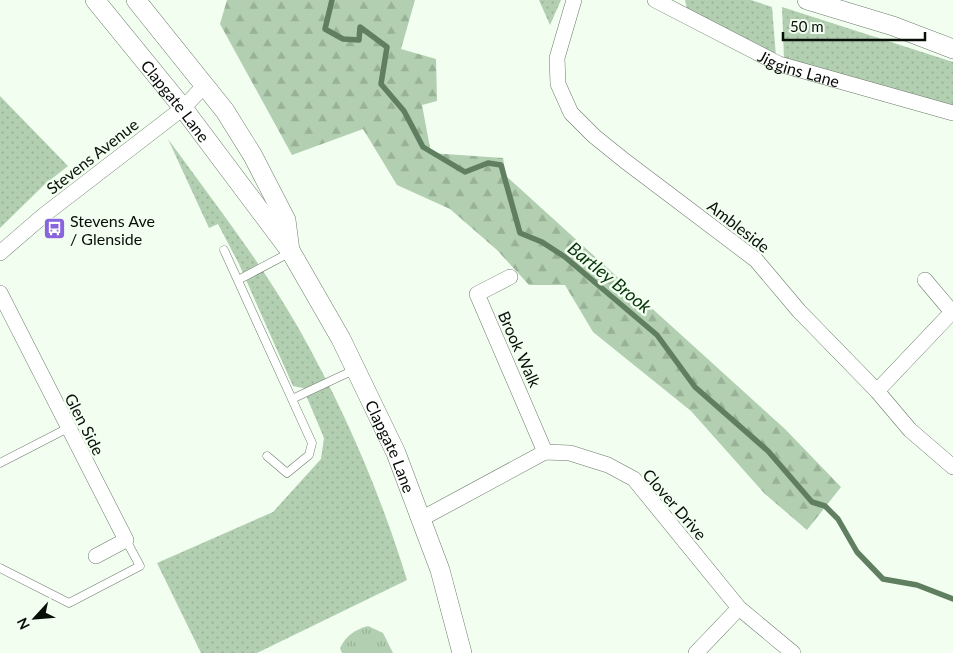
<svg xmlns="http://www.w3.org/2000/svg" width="953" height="653" viewBox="0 0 953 653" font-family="Lato,sans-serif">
  <defs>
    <pattern id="grass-dots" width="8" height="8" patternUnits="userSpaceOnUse" patternTransform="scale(1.25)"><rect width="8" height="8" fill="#b2cfb1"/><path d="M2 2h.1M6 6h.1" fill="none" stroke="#98b197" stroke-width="1.8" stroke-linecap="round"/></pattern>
    <pattern id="forest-firs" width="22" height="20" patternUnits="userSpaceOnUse" patternTransform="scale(1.25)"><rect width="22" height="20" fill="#b2cfb1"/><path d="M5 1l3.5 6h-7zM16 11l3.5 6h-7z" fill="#98b197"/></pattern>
    <pattern id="park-tufts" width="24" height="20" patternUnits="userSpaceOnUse" patternTransform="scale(1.25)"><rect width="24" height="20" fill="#b2cfb1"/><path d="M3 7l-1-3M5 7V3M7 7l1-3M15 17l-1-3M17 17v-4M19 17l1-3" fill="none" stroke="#98b197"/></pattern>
  </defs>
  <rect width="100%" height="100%" fill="#f1fef0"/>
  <!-- grass -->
  <path fill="url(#grass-dots)" d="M539,0H561L550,25Z
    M685,0H751L772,7L776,57L688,13Z
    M782,7L953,62V111L784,58Z
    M0,96L68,166L44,185L0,228Z
    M168,139C213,201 261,262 299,329C344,409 380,492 407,580L257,653H201L157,563L273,512L321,459L324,438L303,388L293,386L239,264L218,224L209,228Z"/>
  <!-- forest -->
  <path fill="url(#forest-firs)" d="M227,0H415L401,49L436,59L437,101L422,105L431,153L503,158L506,176L785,429L841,487L807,530L765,494L691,411L593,332L565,285H529L497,250L450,209L397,185L363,129L292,155L220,24Z"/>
  <!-- park -->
  <path fill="url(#park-tufts)" d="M368,626L383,633L393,653H342L340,648C346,636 354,630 368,626Z"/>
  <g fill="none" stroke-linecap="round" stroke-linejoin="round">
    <!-- stream -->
    <path stroke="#607e60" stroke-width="5.5" d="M332,0L325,29L343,39L359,40L360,27L387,47L381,84L404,111L423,147L465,172L488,163L501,165L520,233L542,242L565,257L657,335L695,387L768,451L812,502L825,506L838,519L857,552L883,579L917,585L953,599"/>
    <defs>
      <path id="service" d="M224,250L312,443L309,455L287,473L267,456
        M238,280L291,252
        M292,399L356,369
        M0,463L68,428
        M0,568L69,603L140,566L126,540"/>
      <g id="minor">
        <path d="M574,0L557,58L558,84L571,113L594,136L625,161L756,260L799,311L877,391L910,430L953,467"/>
        <path id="s1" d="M655,0L779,64L953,113"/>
        <path d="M0,253L44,215L183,108L204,86"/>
        <path d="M510,277L477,294L545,452"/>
        <path d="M925,280L952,312"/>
        <path d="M0,293L126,540L96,556"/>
        <path d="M877,391L953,311"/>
        <path d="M421,519L545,452L570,453L608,465L634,479L739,608L793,653"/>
        <path d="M696,653L739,608"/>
      </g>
      <g id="tertiary">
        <path id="s2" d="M95,0L183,108L291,252L341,339L396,453L440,570L462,653"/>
        <path d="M136,0L225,111L253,156L286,220L290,251"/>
        <path d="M807,0L893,26L953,49"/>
      </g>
    </defs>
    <!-- service casing -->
    <use href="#service" stroke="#6c7b6b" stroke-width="9"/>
    <!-- minor casing -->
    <use href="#minor" stroke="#6c7b6b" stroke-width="16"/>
    <!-- tertiary casing -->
    <use href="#tertiary" stroke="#6c7b6b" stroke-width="20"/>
    <!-- service -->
    <use href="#service" stroke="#fff" stroke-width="8"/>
    <!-- minor -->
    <use href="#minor" stroke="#fff" stroke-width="15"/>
    <!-- tertiary -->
    <use href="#tertiary" stroke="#fff" stroke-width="19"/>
  </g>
  <!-- icons -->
  <defs>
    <symbol id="bus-square" viewBox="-11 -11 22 22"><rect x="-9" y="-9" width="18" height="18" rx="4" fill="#8964de" stroke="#f1fef0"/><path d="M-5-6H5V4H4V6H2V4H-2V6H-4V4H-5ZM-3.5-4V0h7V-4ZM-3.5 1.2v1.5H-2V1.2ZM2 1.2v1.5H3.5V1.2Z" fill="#fff"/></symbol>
  </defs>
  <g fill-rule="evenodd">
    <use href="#bus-square" x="42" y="216" width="25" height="25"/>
  </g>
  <g text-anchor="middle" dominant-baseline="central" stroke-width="5" stroke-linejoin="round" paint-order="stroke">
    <!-- street labels -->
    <g font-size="16" fill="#090e09" stroke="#f1fef0">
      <text stroke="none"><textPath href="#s1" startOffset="160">Jiggins Lane</textPath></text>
      <text stroke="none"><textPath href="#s2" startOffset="129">Clapgate Lane</textPath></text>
      <text transform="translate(92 156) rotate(-38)">Stevens Avenue</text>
      <text transform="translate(739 226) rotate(38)">Ambleside</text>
      <text transform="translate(520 349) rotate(66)">Brook Walk</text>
      <text transform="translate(85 424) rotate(63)">Glen Side</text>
      <text stroke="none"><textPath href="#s2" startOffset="538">Clapgate Lane</textPath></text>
      <text transform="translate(675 504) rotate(49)">Clover Drive</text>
    </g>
    <!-- poi labels -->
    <g font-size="16" fill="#090e09" stroke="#f1fef0" text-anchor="start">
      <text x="70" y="220">Stevens Ave<tspan x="70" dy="18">/ Glenside</tspan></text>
    </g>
    <!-- water labels -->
    <g font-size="18" font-style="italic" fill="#08340c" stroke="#f1fef0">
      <text transform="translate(610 277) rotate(39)">Bartley Brook</text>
    </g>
  </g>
  <!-- north arrow -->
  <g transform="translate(35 618) rotate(244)" stroke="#f1fef0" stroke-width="4" paint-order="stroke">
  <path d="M0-4L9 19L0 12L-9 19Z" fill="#090e09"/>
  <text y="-8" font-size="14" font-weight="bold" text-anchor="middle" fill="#090e09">N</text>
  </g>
  <!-- scale -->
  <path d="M783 32v8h142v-8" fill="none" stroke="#090e09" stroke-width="2.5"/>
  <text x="790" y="32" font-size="15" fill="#090e09" stroke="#f1fef0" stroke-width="4" paint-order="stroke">50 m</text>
</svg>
